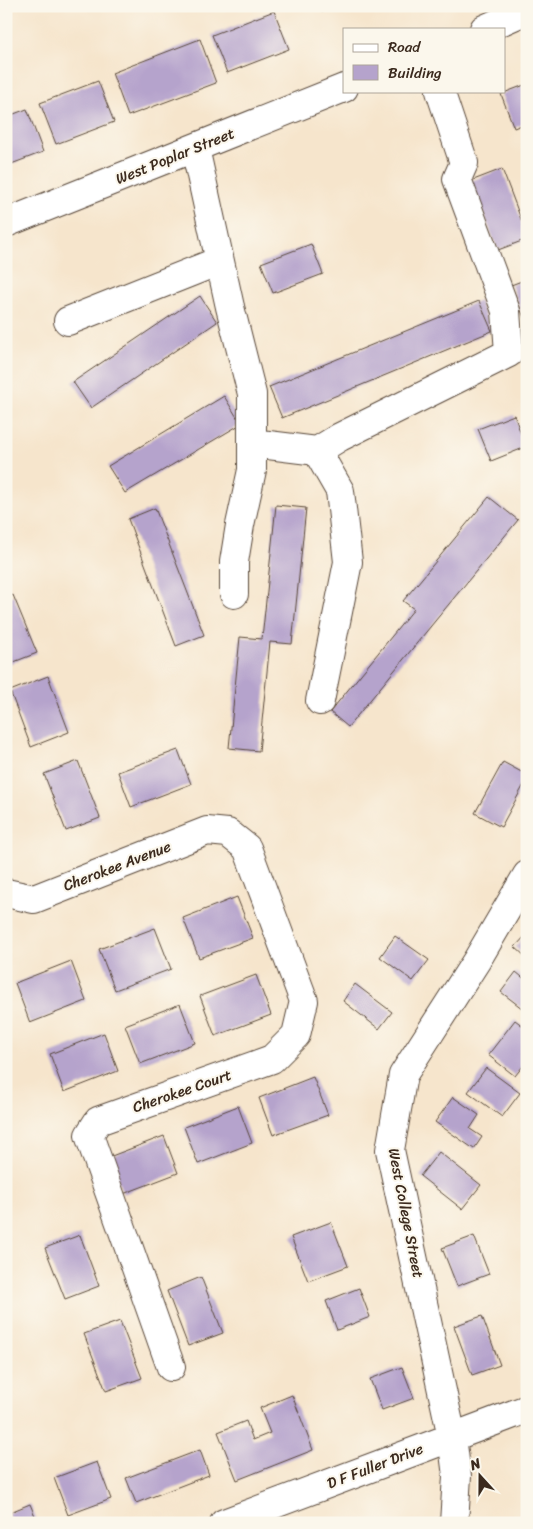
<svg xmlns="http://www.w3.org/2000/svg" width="533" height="1529" viewBox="0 0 533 1529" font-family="Sriracha,sans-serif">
  <rect width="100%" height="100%" fill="#fbf7ec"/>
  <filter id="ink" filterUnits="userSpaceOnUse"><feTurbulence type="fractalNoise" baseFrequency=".02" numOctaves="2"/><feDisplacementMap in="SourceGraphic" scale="10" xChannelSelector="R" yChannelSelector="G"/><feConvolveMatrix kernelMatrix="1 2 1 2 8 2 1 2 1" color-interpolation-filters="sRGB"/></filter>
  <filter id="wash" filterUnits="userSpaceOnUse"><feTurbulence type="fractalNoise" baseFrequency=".0096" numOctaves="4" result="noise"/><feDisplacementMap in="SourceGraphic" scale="20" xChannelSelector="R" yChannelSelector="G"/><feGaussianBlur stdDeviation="1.12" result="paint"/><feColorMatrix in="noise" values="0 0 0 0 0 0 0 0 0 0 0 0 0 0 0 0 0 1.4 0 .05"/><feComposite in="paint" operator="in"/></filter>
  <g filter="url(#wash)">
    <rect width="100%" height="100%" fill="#f6e5cc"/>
    <g id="blocks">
      <!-- building -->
      <path fill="#b5a3cc" d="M319,6H336L322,12Z
        M274,11L289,49L227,73L212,35Z
        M200,39L216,83L128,116L112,73Z
        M98,81L114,122L56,144L40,103Z
        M527,84V123L514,128L501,94Z
        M27,109L43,152L6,166V117Z
        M502,169L527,235V239L498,250L471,181Z
        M311,244L323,274L273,293L261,263Z
        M527,279V325L511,285Z
        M200,296L217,322L91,408L73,382Z
        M479,301L492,331L282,418L269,387Z
        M224,396L241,424L125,493L108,466Z
        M514,415L526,447L491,461L478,429Z
        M489,497L518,520L348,727L330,712L414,609L403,601Z
        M276,505L306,508L292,644L270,642L259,751L229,748L240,637L262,639Z
        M155,508L204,635L176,646L128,519Z
        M13,595L37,653L6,665V598Z
        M48,676L69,732L31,747L10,691Z
        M527,680V693L521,689Z
        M178,750L191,784L131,807L118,772Z
        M78,761L100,818L66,831L44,774Z
        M503,762L527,775V779L501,827L475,813Z
        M237,897L253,938L199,958L183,918Z
        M155,928L171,969L115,990L99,949Z
        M527,934V958L515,947Z
        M395,936L429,960L413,981L380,957Z
        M71,961L86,1001L30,1023L15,983Z
        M516,972L527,981V1012L501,992Z
        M256,975L271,1015L215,1036L200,996Z
        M355,984L392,1012L379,1029L343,1001Z
        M180,1004L195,1043L140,1064L125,1025Z
        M515,1020L527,1029V1061L515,1076L488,1055Z
        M104,1033L118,1071L64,1092L50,1054Z
        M486,1068L520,1093L502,1117L468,1092Z
        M313,1077L328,1115L273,1135L259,1098Z
        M453,1097L479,1115L470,1129L482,1137L474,1149L435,1122Z
        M238,1106L252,1143L198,1164L184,1127Z
        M164,1136L178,1173L123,1194L109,1157Z
        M439,1152L481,1185L462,1209L420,1176Z
        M331,1222L348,1266L308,1281L291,1237Z
        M80,1235L99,1286L65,1299L45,1248Z
        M474,1236L489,1274L457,1286L442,1248Z
        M201,1277L223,1333L188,1346L167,1291Z
        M359,1288L370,1317L337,1330L326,1301Z
        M482,1316L500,1365L472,1375L454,1326Z
        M120,1321L142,1378L106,1391L84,1334Z
        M402,1367L414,1398L382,1410L370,1379Z
        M292,1395L313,1450L237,1480L218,1432L246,1421L253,1440L270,1433L260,1408Z
        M200,1450L209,1475L136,1503L126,1478Z
        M97,1462L111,1499L68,1515L54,1478Z
        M30,1504L38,1523H12L8,1513Z"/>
    </g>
  </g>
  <g filter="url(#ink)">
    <use href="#blocks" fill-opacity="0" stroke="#574638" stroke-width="1"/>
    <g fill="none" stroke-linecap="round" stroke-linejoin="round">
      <defs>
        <path id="minor" d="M484,29L527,10
          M195,148L230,307L252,394V470L240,525L234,562V594
          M6,223L344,88
          M68,321L219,261
          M252,443L317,451
          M320,701L348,562L340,491L317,451L340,437L509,353L506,311L457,179L464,163L440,91
          M6,893L34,899L207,831L228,833L247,848L304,1001L296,1035L272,1059L98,1121L89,1135L171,1367
          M224,1523L527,1409
          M454,1523L457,1476L452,1437L390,1150L403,1075L477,960L527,875"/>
      </defs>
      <!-- minor casing -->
      <use href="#minor" stroke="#574638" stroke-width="30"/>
      <!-- minor -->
      <use href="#minor" stroke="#fff" stroke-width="28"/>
    </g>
  </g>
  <g text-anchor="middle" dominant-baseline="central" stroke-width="4" stroke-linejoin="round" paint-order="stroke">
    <!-- street labels -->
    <g font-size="15" fill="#3b2a1e" stroke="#fbf7ec">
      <text transform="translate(175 156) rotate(-22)">West Poplar Street</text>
      <text transform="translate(117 866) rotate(-21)">Cherokee Avenue</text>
      <text transform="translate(182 1091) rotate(-19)">Cherokee Court</text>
      <text transform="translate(406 1213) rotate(79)">West College Street</text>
      <text transform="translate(375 1466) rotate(-21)">D F Fuller Drive</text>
    </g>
  </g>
  <!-- margin -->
  <rect width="533" height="1529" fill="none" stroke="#fbf7ec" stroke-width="25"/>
  <!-- legend -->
  <rect x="343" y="28" width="162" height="65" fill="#fbf7ec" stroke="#aea59a"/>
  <rect x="353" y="44" width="25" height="8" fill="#ffffff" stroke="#aea59a"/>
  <text x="388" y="52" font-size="15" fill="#3b2a1e">Road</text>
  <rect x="353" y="65" width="25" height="15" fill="#b5a3cc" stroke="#aea59a"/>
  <text x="388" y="78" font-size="15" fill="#3b2a1e">Building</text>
  <!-- north arrow -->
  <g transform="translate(480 1476) rotate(339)" stroke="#fbf7ec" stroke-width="4" paint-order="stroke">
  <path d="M0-4L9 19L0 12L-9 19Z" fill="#3b2a1e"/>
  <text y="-8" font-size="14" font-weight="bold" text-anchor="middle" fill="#3b2a1e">N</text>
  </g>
</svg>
